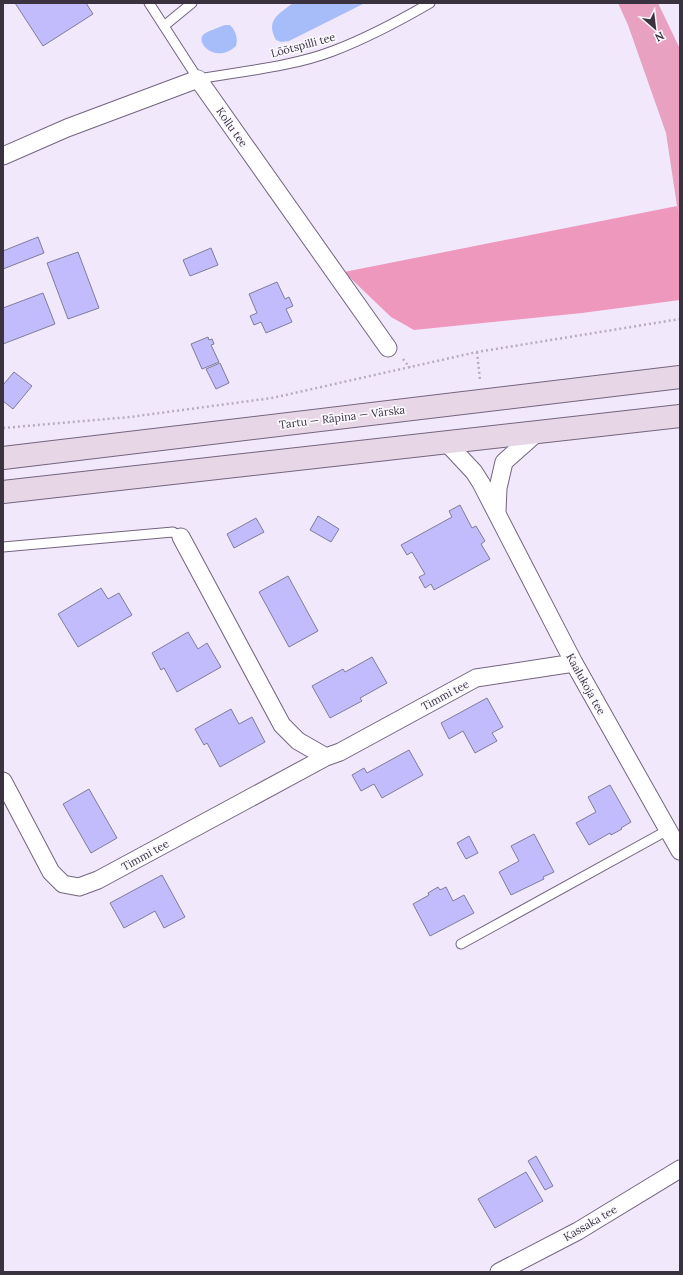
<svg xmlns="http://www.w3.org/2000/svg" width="683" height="1275" viewBox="0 0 683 1275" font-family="Lora,serif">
  <rect width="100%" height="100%" fill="#f2e8fb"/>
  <!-- green -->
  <path fill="#e8a1c0" d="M618,3H658L680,49V213L677,206L666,133L628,25Z"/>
  <!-- forest -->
  <path fill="#ee98be" d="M677,206L680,213V300L582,313L414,330L391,317L344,272Z"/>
  <!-- water -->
  <path fill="#a6bdfa" d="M293,3H365L289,41L281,42L276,40C265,20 279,14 293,3Z
    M225,25H230C236,31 238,38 236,46C215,65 194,42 204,34C210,30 218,28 225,25Z"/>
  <!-- building -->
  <path fill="#c2bcfc" stroke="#7f7c9b" d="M15,3H86L93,14L43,46Z
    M38,237L44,253L3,269V251Z
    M211,248L218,265L190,276L183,260Z
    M78,252L99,308L68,319L47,263Z
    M277,282L285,299L289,297L293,306L286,309L292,322L266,333L261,322L254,325L250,316L257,313L249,294Z
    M43,293L55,324L3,344V308Z
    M208,337L209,340L212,339L214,344L211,345L219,362L202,369L191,344Z
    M220,363L229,383L216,389L206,369Z
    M14,372L32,386L13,409L3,401V385Z
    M460,505L472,528L476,526L485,541L481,544L490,559L434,590L431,584L425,588L419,577L425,574L412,552L407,555L401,545L452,517L449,511Z
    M318,516L339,529L331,542L310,530Z
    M256,518L264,532L234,548L227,534Z
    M288,576L318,631L289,647L259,592Z
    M101,588L108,599L119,593L132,615L78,647L58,614Z
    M188,632L198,649L207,643L221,667L177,692L164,668L161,670L152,653Z
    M372,657L387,683L360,698L362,701L330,718L312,686L343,669L345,672Z
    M487,698L503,727L492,733L497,741L475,753L463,731L449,739L441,723Z
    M231,709L239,724L252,717L265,742L220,767L207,743L204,745L195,729Z
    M409,750L423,775L382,798L374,784L361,791L352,775L364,768L367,773Z
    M610,785L631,822L621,828L622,829L611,835L610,833L589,845L576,823L596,812L588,797Z
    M89,789L117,838L91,853L63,804Z
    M534,834L554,872L543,877L544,879L511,895L499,872L519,861L511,846Z
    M469,836L478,853L466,859L457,843Z
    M162,875L185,917L164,928L155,911L124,928L110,903Z
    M438,887L440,890L446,887L453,901L464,895L474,913L430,936L413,904L429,895L428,893Z
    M536,1156L553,1186L545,1190L528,1161Z
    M526,1172L543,1201L495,1228L478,1199Z"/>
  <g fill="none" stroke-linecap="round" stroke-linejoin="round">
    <defs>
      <path id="lane" d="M149,3L198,79C243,71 291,67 333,51C367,38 399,21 430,3
        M164,26L192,3
        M3,547L173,532L181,537
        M461,944L668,830"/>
      <path id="street" d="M3,156L67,128L198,79L388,348
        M446,442L474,472L481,483L574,663L680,851
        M497,512L498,488L504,462L539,431
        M181,537L282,725L298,741L326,757L340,752L476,678L574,663
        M3,781L51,872L63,884L79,887L98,880L326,757
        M499,1272L578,1231L680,1169"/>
      <path id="secondary" d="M3,458L680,377
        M3,492L680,416"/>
    </defs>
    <!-- lane casing -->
    <use href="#lane" stroke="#73647f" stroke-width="11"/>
    <!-- street casing -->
    <use href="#street" stroke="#73647f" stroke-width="19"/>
    <!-- secondary casing -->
    <use href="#secondary" stroke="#73647f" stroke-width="24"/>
    <!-- path -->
    <path stroke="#b6adbe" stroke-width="2.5" stroke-dasharray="2 3" stroke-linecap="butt" d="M477,352L480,380
      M403,359L410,368
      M3,428L130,417L272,398L477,352L680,319"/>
    <!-- lane -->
    <use href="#lane" stroke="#fff" stroke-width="9"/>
    <!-- street -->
    <use href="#street" stroke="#fff" stroke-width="17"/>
    <!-- secondary -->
    <use href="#secondary" stroke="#e7d6e5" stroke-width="22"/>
  </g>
  <g text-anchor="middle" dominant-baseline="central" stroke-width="3.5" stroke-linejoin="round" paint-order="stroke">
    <!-- street labels -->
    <g font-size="11" fill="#3a333f" stroke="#fbf8fe">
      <text transform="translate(303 45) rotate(-15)">Lõõtspilli tee</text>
      <text transform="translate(232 127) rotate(55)">Kollu tee</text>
      <text transform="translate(342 417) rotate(-7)">Tartu — Räpina — Värska</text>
      <text transform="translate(586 684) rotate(61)">Kaalukoja tee</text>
      <text transform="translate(445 695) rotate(-28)">Timmi tee</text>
      <text transform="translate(145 855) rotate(-29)">Timmi tee</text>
      <text transform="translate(590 1223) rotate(-30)">Kassaka tee</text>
    </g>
  </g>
  <!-- border -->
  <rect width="683" height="1275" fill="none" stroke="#3a333f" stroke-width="8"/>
  <!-- north arrow -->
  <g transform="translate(655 28) rotate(152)" stroke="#fbf8fe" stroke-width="3" paint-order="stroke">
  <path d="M0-3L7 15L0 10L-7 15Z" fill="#3a333f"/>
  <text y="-6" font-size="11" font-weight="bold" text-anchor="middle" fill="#3a333f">N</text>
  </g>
</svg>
